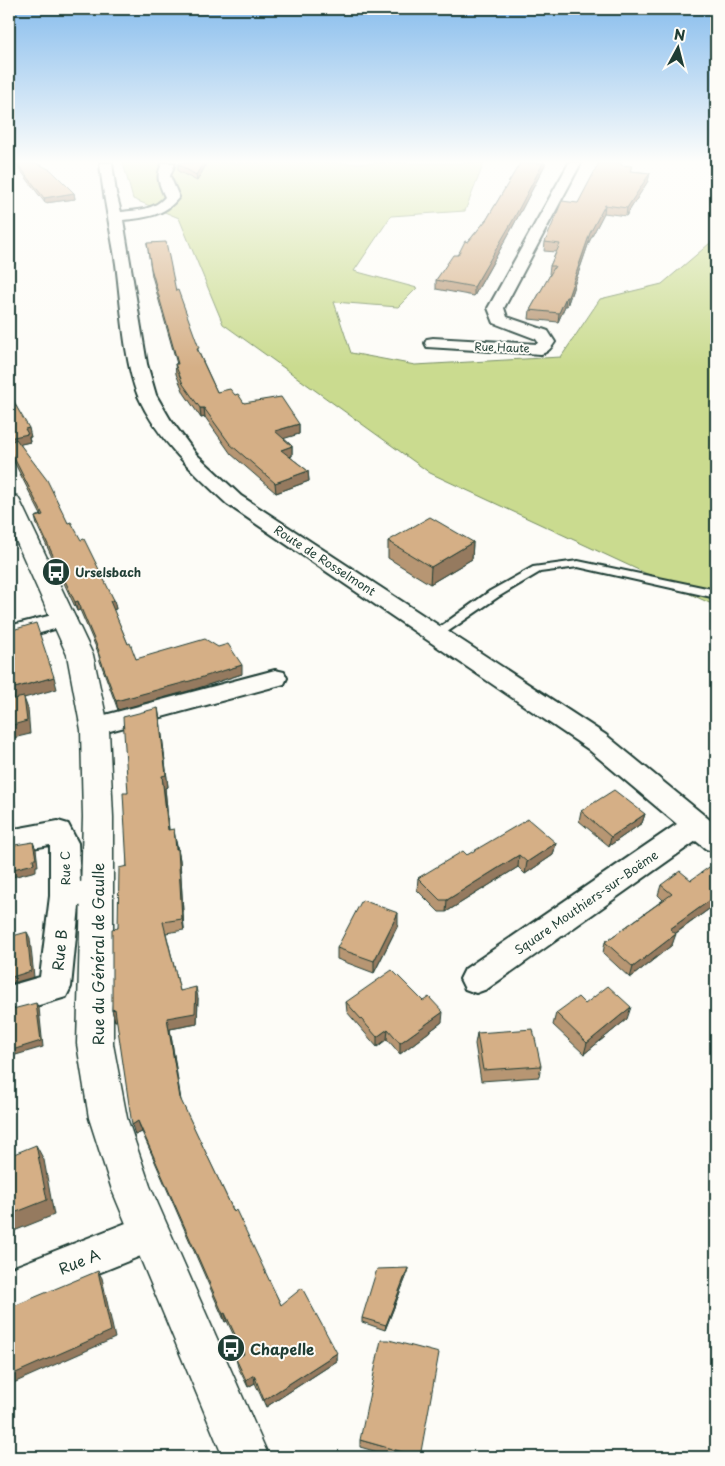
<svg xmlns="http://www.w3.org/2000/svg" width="725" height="1466" viewBox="0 0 725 1466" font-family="'Playpen Sans',sans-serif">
  <rect width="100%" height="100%" fill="#fdfcf7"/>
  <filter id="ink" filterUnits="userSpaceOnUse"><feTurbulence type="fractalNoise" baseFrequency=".02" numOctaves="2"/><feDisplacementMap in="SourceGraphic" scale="10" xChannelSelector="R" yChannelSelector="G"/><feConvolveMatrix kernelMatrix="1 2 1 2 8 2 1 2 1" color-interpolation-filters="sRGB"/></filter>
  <g filter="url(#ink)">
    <!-- green -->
    <path fill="#cadb8f" stroke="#748c62" d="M123,163H168L172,167L197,163H484L465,211L391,216L354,271L417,288L398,307L334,302L351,353L415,365L561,357L600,299L662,284L716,238V606L430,473L223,324L179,218L133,199Z"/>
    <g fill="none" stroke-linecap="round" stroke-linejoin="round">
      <defs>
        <path id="service" d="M578,561L716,590V598L578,567L540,572L498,597L440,637L436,638L430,634L490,591L533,567Z"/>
        <path id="minor" d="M100,163H112L116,193L121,212C138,210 154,210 165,197C159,184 155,175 163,163H175L170,176L179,197C165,216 145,218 123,220L147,364L156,395L170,419L196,454L241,496L606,735L716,825V852L706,849L696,841L487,989L476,993L465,989L460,979L465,969L677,824L588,749L227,504C193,472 157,439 138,396C124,362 121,302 116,264C111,230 103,197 100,163Z
          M569,163H581L504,308L507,317L548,331L555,342C551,348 548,352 541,354L427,347L425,343L427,339L433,338L537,344L538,342L536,339L494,323L488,308Z
          M64,612L72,614L76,619L72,624L9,642V626Z
          M275,670L284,672L287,678L284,684L95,735L86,732L82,726L86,720Z
          M58,821L68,824L78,843L80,882L96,880L107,883L111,892L107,901L79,906L71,987L66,997L9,1014V986L40,977L50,896V845L9,852V830Z
          M149,1214L163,1219L168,1233L163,1247L9,1309V1269Z"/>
        <path id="secondary" d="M9,495L17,496L20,501L93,655L109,730L113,817V1044L127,1118L150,1186L269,1457H223L112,1190L89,1118L77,1044L83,817L81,730L67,655L9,525Z"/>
      </defs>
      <!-- service casing -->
      <use href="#service" stroke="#1f3d34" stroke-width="4"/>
      <!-- minor casing -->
      <use href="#minor" stroke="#1f3d34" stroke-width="4"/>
      <!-- secondary casing -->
      <use href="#secondary" stroke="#1f3d34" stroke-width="3"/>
      <!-- service -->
      <use href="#service" fill="#fdfcf7" fill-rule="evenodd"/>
      <!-- minor -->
      <use href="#minor" fill="#fdfcf7" fill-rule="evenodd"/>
      <!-- secondary -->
      <use href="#secondary" fill="#fdfcf7" fill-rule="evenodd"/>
    </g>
    <!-- wall -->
    <path fill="#b79673" stroke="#1f3d34" d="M15,163H36L74,193L75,199L45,203Z
      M207,163L197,181L178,171V164Z
      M520,163H545V165L511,230L474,296L436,289V280L487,219Z
      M624,165L631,171L650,173L648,181L626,216L604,213L589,242L567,306H565L558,322L529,319L530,310L550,275L549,274L550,266L556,252L544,251L545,242L578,203Z
      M147,243L176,291L200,355L217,392L235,395L244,403L299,424V434L283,438L292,446V456L290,457L308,471L309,481L276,493L231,454L205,417L201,418L184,393L176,374L175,364H177L152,276Z
      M16,406L31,437H29L30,442L20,444L114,600L116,609H113L128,644L136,659L242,674L192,690L118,710L100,661L98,652L80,610L77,611L37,525L35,517L41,515L9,452V448Z
      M388,541L473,542L472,559L430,584L388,558Z
      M160,719L168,787L165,788L169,830L176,841L180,860L184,930L166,933L180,991L198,998L197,1024L170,1029L181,1101L234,1212L281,1305L337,1353V1361L266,1407L255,1383L248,1387L238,1367L236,1359L243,1355L227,1321L225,1322L142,1132L135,1135L117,1020L115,1021L112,1010L118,928L127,866L128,793Z
      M581,811L645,814L642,823L609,846L579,821Z
      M556,843L553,855L525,874L518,867L446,912H439L417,890L418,878L467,855Z
      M716,869V904L675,934L672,945L630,978L603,953L605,942L663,900L658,895L661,885L691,880Z
      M398,925L374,973L337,959V948Z
      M423,1001L442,1022L400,1054L387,1039L377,1047L347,1012L346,1002Z
      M585,1004L627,1019L584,1054L553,1025L556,1013Z
      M477,1033L541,1066L539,1077L481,1081L475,1044Z
      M408,1272L385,1330L362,1322V1318Z
      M360,1440L420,1457H395L360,1447Z"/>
    <!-- shaded-wall -->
    <path fill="#957a5e" stroke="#1f3d34" d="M203,163H207L197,181L196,175Z
      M543,163H545V165L511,230L474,296V287Z
      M650,173L648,181L626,216L627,208Z
      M74,193L75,199L45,203L44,198Z
      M605,205L604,213L589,242L567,306L568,297L590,233Z
      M566,297L565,306L558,322L559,313Z
      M200,408H204L205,417L201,418Z
      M299,424V434L276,441L275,431Z
      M29,428L31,437H29L30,442L9,447V438L25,429Z
      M292,446V456L282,459L281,450Z
      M308,471L309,481L276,493L275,483Z
      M473,542L472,559L430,584L431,567Z
      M114,600L116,609L112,610L110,601Z
      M78,601L80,610L77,611L75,602Z
      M242,665V674L192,690L118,710L116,701Z
      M54,677L57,689L24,698L28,709L30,734L9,739V726L15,701L11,689Z
      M158,708L160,719L168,787L165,788L170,841L168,830L162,776Z
      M12,782L14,790L16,827L9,829Z
      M645,814L642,823L609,846L611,837Z
      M174,829L178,858V849L180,860L184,930L182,919L176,849Z
      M33,842L36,849L38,866H36V871L9,878V870L33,859Z
      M556,843L553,855L525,874L527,862Z
      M519,855L518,867L446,912L447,900Z
      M716,896V904L666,940L670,929Z
      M398,913V925L374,973V961Z
      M27,932L30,938L34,977L9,984V978Z
      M676,934L672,945L630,978L633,967Z
      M196,987L198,998L197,1024L170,1029L182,1108L180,1098L167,1018Z
      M36,1003L39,1008L43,1047L9,1057V1051Z
      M631,1007L627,1019L584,1054L587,1043Z
      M115,1009L119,1020L115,1021L112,1010Z
      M443,1012L442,1022L400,1054V1043Z
      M388,1029L387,1039L377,1047V1037Z
      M138,1121L142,1132L135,1135L132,1125Z
      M36,1145L44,1160L54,1215L9,1233V1215Z
      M408,1268V1272L385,1330L386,1325Z
      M98,1271L102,1278L115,1338L9,1385V1376Z
      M225,1313L227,1321L225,1322L223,1314Z
      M337,1353V1361L266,1407L264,1400Z
      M254,1375L255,1383L248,1387L246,1380Z"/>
    <!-- building -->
    <path fill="#d5af86" stroke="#1f3d34" d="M17,163H36L51,170L74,193L44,198Z
      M179,163H203L196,175L178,164Z
      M520,163H543L512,222L474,287L436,280L453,255H458L465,241L468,242L487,219Z
      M599,163H622L621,165L632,166L630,171L650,173L627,208L605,205L590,233L568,297H566L559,313L530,310L555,266H550L560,244L545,242L562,201L578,203Z
      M166,242L176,291L178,290L199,348L197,349L217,392L230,389L235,395L238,394L244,403L281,397L299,424L275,431L292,446L281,450L308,471L275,483L230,444L204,408H200L183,384L175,364H178L151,268L147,243Z
      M9,387L16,406L29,428L25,429L28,434L9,438Z
      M16,439L47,480L68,523L71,522L81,540L84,539L114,600L110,601L128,644L130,643L136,659L205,639L218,647L228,644L242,665L190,681L116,701L98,652L99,651L78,601L75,602L35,517L43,515L9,448V443Z
      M430,517L473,542L431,567L388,541Z
      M36,623L54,677L11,689L9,681V661L16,659L9,640V631Z
      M24,697L27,721L9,726V700Z
      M158,708L166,775L162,776L168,830L174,829L176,849H178L182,919L163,922L180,991L196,987L195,1013L167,1018L180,1098L234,1212L236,1210L281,1305L302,1288L337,1353L264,1400L254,1375L246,1380L236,1359L244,1354L225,1313L223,1314L138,1121L132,1125L115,1009L112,1010V929L118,928L119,868L127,866L123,793H128L123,717Z
      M12,782L14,819L9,821V783Z
      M614,790L645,814L611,837L581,811Z
      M528,819L556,843L527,862L519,855L447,900H440L418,878L463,851L467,855Z
      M33,842L36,859H33L34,864L9,870V846Z
      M712,865L716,869V896L670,929L676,934L633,967L605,942L672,894L661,885L680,871L691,880Z
      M362,900L398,913L374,961L337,948Z
      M27,932L31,971L9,978V937Z
      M392,970L423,1001L429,997L443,1012L400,1043L388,1029L377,1037L346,1002Z
      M608,986L631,1007L587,1043L556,1013L578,997L585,1004Z
      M36,1003L41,1041L9,1051V1010Z
      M533,1029L541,1066L483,1070L477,1033Z
      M36,1145L47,1200L9,1215V1156Z
      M408,1268L386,1325L362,1318L377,1269Z
      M98,1271L111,1331L9,1376V1308Z
      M381,1340H389L439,1353L420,1457L360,1440Z"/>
  </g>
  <!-- sky -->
  <linearGradient id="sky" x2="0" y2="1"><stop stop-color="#88bded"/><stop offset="0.44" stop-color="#fefefb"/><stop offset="1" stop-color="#fefefb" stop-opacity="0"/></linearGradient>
  <rect width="725" height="368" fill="url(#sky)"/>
  <!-- icons -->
  <defs>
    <symbol id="bus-disc" viewBox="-11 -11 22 22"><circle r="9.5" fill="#1f3d34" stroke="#fdfcf7"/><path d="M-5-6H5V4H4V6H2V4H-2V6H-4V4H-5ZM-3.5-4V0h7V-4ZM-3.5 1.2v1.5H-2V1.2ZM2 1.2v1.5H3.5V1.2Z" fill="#fff"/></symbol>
  </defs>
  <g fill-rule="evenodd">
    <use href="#bus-disc" x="40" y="556" width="32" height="32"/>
    <use href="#bus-disc" x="215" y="1332" width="32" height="32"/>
  </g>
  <g text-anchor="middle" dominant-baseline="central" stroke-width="4" stroke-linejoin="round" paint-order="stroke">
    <!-- far-street labels -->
    <g font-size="11" fill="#1f3d34" stroke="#fdfcf7">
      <text transform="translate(502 347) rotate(2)">Rue Haute</text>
    </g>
    <!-- street labels -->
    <g font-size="12" fill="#1f3d34" stroke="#fdfcf7">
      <text transform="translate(325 560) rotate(33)">Route de Rosselmont</text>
      <text transform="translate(65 868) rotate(-91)">Rue C</text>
      <text transform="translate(586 902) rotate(-35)">Square Mouthiers-sur-Boëme</text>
    </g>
    <!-- poi labels -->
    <g font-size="12" font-weight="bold" fill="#1f3d34" stroke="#fdfcf7" text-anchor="start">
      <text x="75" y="572">Urselsbach</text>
    </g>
    <!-- near-street labels -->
    <g font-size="15" fill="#1f3d34" stroke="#fdfcf7">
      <text transform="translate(59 950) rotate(-84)">Rue B</text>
      <text transform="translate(97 954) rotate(-90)">Rue du Général de Gaulle</text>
      <text transform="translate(79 1261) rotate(-22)">Rue A</text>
    </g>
    <!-- near-poi labels -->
    <g font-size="15" font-weight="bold" fill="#1f3d34" stroke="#fdfcf7" text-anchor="start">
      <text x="250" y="1348">Chapelle</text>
    </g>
  </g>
  <!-- margin -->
  <rect width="725" height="1466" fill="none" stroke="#fdfcf7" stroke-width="30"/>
  <rect x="15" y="15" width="695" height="1436" fill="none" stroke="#1f3d34" stroke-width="2" filter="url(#ink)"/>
  <!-- north arrow -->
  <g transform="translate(678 48) rotate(7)" stroke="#fdfcf7" stroke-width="4" paint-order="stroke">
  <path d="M0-4L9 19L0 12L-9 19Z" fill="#1f3d34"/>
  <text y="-8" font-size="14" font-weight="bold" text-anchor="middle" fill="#1f3d34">N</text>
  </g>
</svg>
